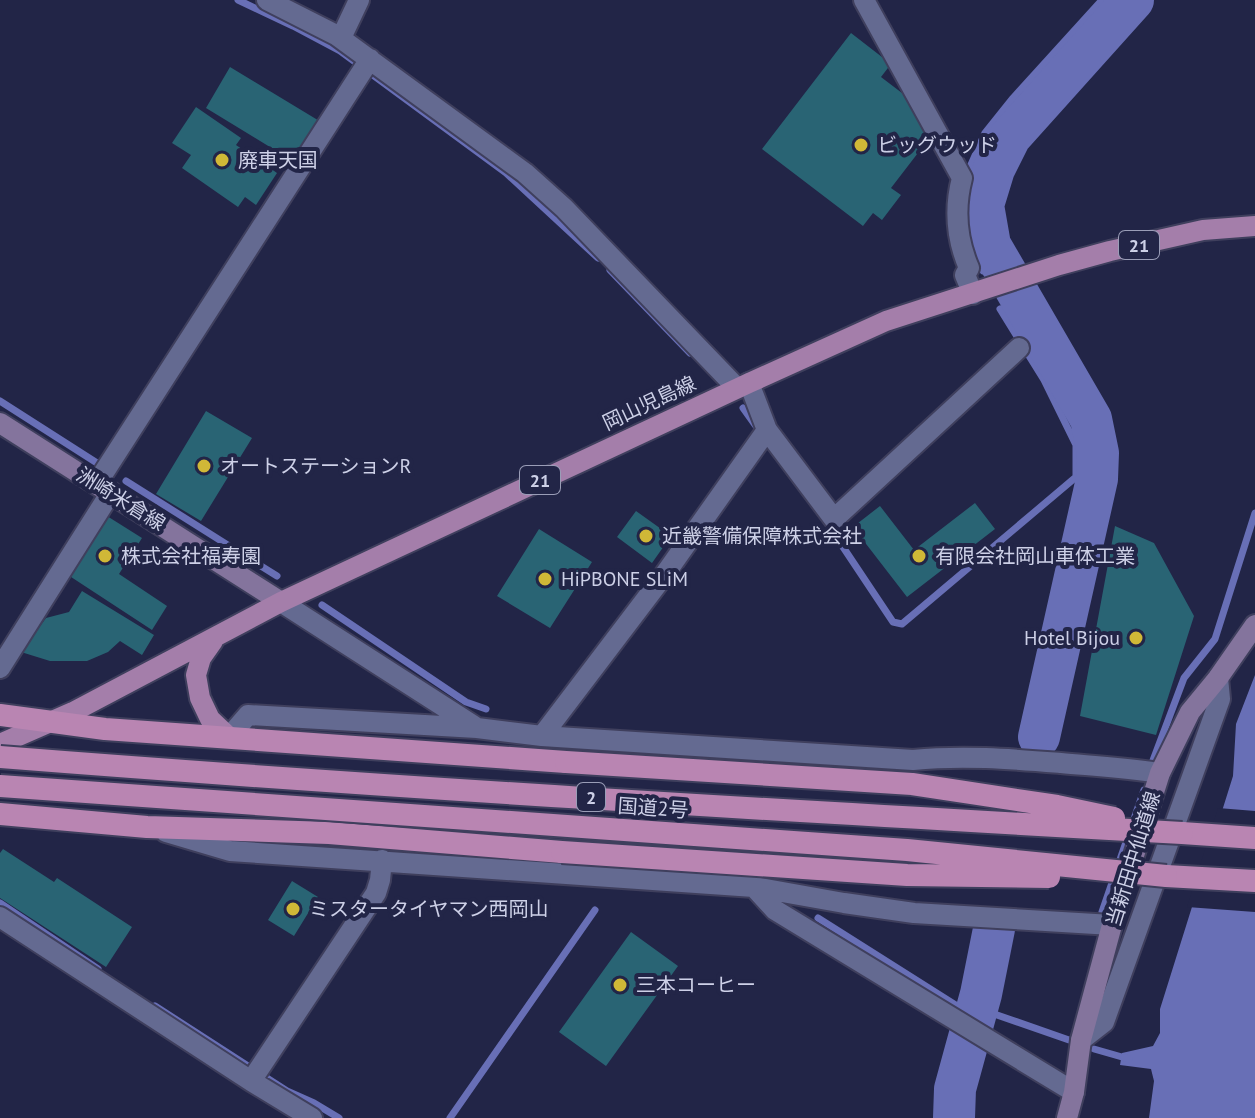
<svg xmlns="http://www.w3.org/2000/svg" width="1255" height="1118" viewBox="0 0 1255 1118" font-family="'PT Sans','Noto Sans JP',sans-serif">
  <rect width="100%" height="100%" fill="#222547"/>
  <!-- water -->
  <path fill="#686fb6" d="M1255,675V1118H1149L1154,1081L1151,1069L1120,1065L1122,1053L1153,1046L1160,1033V1009L1233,776L1236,724Z"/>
  <!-- pier -->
  <path fill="#222547" d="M1218,808L1255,811V912L1187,907Z"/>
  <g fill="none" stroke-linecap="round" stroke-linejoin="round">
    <!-- stream -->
    <path stroke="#686fb6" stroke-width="7" d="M238,0L293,26L340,51L506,173L598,258
      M968,180L970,167L985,133L1013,98L1102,0
      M967,232L983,271
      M610,270L690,353
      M0,401L97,463
      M743,408L758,429
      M126,481L277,576
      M827,523L893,622L902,624L1076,477V445L1044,380L1000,309
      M322,605L466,702L486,709
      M1152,763L1184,678L1215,639L1255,513
      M0,903L98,969
      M1102,912L1144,790
      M818,918L965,1011L975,1015
      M155,1006L287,1091L314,1103L339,1118
      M977,1008L1069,1040
      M1094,1049L1129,1059
      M450,1118L595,910"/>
    <!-- river -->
    <path stroke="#686fb6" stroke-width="42" d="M1039,737L1097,479L1098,453L1091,419L990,245L983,205L994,169L1010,137L1133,0
      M954,1118L955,1089L981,994L994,929"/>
  </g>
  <!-- building -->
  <path fill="#296474" d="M851,33L891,64L881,77L919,106L931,136L891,188L901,195L882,220L873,213L863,226L762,149Z
    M230,67L321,122L296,163L206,108Z
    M196,107L241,138L236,145L277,173L256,205L245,197L238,207L182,168L191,155L172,143Z
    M206,411L252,438L201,521L156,494Z
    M975,503L995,529L907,597L853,527L880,506L914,550Z
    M636,511L671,536L652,563L617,537Z
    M107,516L142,538L119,574L167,606L152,630L68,575Z
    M1115,526L1154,543L1194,616L1156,735L1080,716Z
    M539,529L592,562L550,628L497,596Z
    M82,591L154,635L142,655L120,641L108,652L87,661H50L21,652L46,618L69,612Z
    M3,849L54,882L57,878L132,927L106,967L0,898V853Z
    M292,881L318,897L294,936L268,920Z
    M631,932L678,966L606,1066L559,1032Z"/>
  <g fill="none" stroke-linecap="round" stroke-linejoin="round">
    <defs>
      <path id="minor" d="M267,0L336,35L525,173L564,208L737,388
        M864,0L962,178C954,209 956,238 969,268L965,275L973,294
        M341,38L359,0
        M749,383L767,430L834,519L1019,348
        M97,483L370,59
        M281,602L474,726
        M0,668L111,492
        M542,736L665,574L767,430
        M229,737L248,715L477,728L542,736L913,760C963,755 1011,759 1061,763C1094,766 1127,768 1160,773
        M166,832L230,851L754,887L844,903L914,913L1112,925
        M754,887L775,910L1074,1092
        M0,917L251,1081L312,1118
        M1081,1040L1104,1022L1220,699L1218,678
        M251,1081L376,893L380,880L382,860"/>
      <path id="secondary" d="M0,423L281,602
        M1067,1118L1074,1092L1081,1040L1112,925L1160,773L1190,712L1218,678L1255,625"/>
      <path id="primary" d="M213,641L201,658L196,675L200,698L210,719L229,737
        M0,744L73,712L281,602L749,383L886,321L1059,265L1110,251L1203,230L1255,226"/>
      <path id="trunk" d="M0,715L105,729L566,762
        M0,814L147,827L329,833L562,852
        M1182,833L1255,838
        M1166,876L1255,881"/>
    </defs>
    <!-- minor casing -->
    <use href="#minor" stroke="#3f3f5d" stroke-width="24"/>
    <!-- secondary casing -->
    <use href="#secondary" stroke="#3f3f5d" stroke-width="24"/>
    <!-- primary casing -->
    <use href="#primary" stroke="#3f3f5d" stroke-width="24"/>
    <!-- trunk casing -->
    <use href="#trunk" stroke="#3f3f5d" stroke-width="26"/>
    <!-- minor -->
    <use href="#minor" stroke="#646a91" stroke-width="20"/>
    <!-- secondary -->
    <use href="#secondary" stroke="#84749d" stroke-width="20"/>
    <!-- primary -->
    <use href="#primary" stroke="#a47eaa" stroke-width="20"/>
    <!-- trunk -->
    <use href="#trunk" stroke="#b985b2" stroke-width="22"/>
    <defs>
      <path id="trunk-bridge" d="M0,757C393,788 788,811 1182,833
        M566,762L912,784L1057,806L1114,818
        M0,786L907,850L1166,876
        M562,852L907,875L1049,877"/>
    </defs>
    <!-- trunk-bridge casing -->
    <use href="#trunk-bridge" stroke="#3f3f5d" stroke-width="26" stroke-linecap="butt"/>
    <!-- trunk-bridge -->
    <use href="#trunk-bridge" stroke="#b985b2" stroke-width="22"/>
  </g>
  <!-- markers -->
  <g fill="#d0b837" stroke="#222547" stroke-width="3">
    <circle cx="861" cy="145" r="8"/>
    <circle cx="222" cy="160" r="8"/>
    <circle cx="204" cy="466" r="8"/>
    <circle cx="646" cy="536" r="8"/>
    <circle cx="105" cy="556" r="8"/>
    <circle cx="919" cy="556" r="8"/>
    <circle cx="545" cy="579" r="8"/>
    <circle cx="1136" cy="638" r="8"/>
    <circle cx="293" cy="909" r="8"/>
    <circle cx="620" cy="985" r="8"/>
  </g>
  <g text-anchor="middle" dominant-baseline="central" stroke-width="8" stroke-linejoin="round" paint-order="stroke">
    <!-- shield labels -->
    <g fill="#222547" stroke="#9a9db7" stroke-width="2">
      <rect x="1119" y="231" width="40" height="28" rx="6"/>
      <rect x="520" y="466" width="40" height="28" rx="6"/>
      <rect x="577" y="783" width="28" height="28" rx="6"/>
    </g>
    <g font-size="18" font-weight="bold" fill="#cdd0e7">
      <text x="1139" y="245">21</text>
      <text x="540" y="480">21</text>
      <text x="591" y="797">2</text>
    </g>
    <!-- poi labels -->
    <g font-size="20" fill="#cdd0e7" stroke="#222547" text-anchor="start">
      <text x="877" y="145">ビッグウッド</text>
      <text x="238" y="160">廃車天国</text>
      <text x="220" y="466">オートステーションR</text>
      <text x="662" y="536">近畿警備保障株式会社</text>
      <text x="121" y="556">株式会社福寿園</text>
      <text x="935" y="556">有限会社岡山車体工業</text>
      <text x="561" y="579">HiPBONE SLiM</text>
      <text x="1120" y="638" text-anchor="end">Hotel Bijou</text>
      <text x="309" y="909">ミスタータイヤマン西岡山</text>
      <text x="636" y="985">三本コーヒー</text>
    </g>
    <!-- street labels -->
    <g font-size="20" fill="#cdd0e7" stroke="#222547">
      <text transform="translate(649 403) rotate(-25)">岡山児島線</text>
      <text transform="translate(121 499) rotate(32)">洲崎米倉線</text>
      <text transform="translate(653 808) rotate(4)">国道2号</text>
      <text transform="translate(1133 859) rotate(-73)">当新田中仙道線</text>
    </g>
  </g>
</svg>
